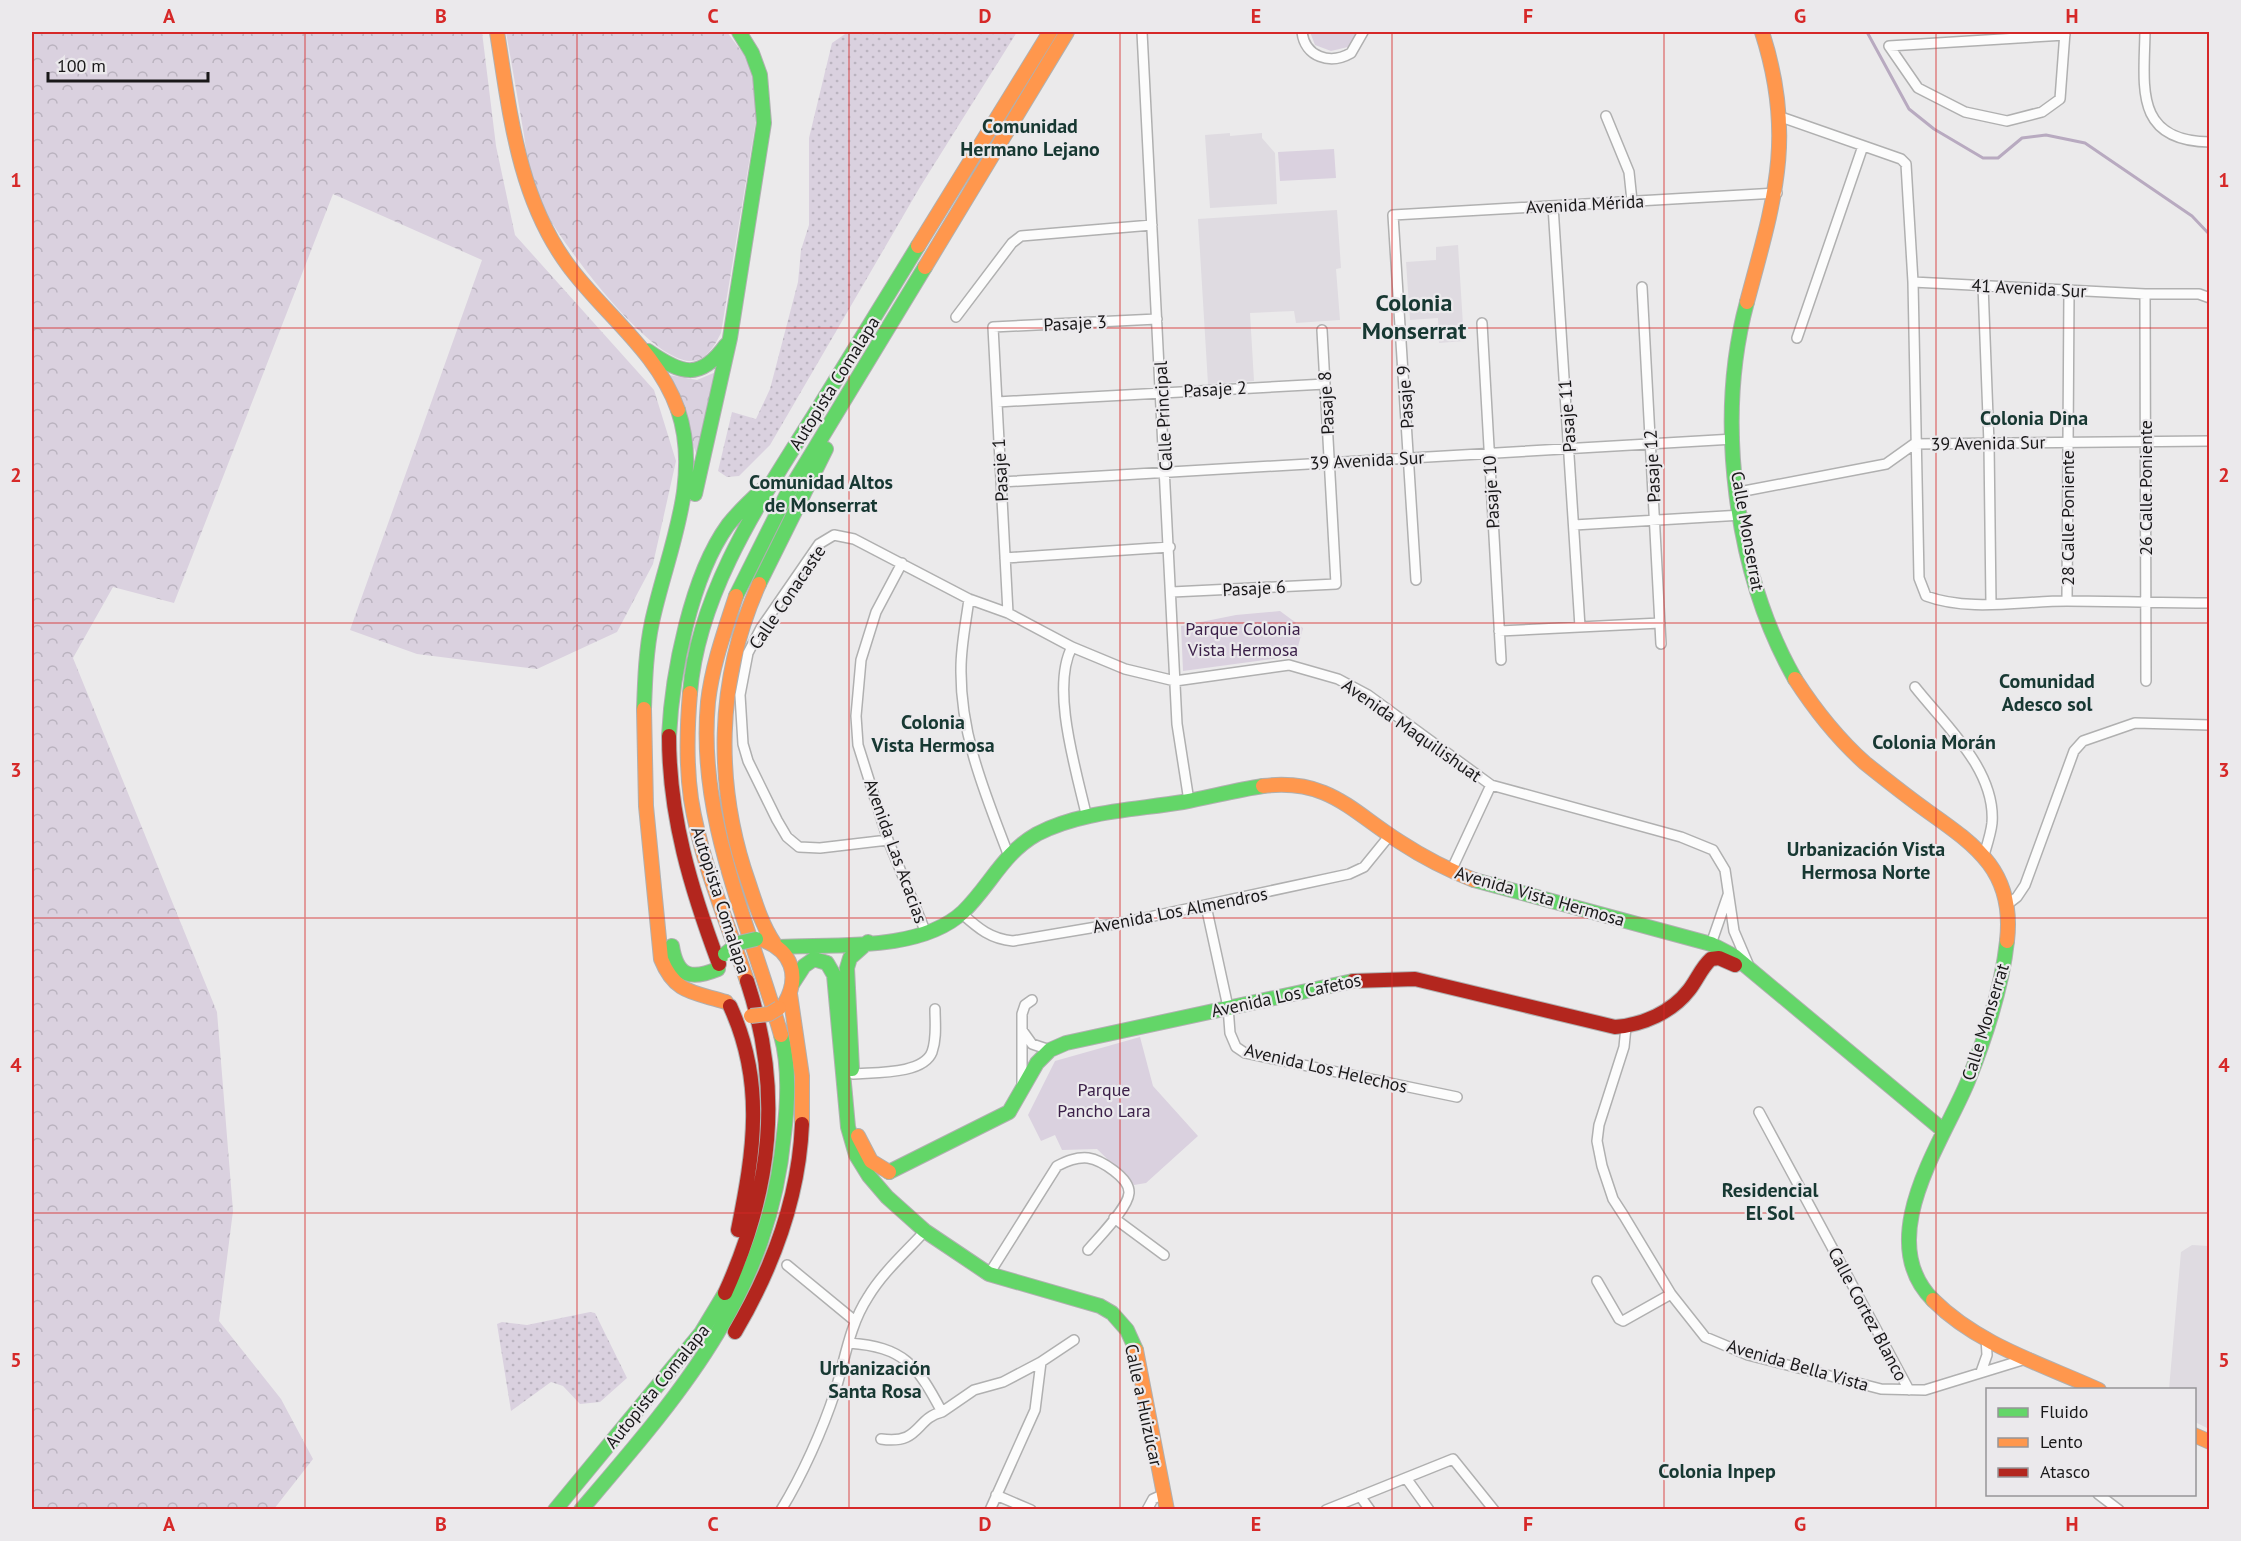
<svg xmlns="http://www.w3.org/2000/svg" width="2241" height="1541" viewBox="0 0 2241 1541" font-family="'PT Sans',sans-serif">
  <defs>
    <pattern id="grass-dots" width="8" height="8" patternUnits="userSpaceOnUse" patternTransform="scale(1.5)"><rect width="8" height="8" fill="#dad1df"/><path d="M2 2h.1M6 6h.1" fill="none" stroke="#bab3bf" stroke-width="1.8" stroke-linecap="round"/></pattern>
    <pattern id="forest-crowns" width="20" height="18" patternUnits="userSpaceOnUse" patternTransform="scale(1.5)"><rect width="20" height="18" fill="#dad1df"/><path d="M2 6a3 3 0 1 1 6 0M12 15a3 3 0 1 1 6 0" fill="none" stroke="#bab3bf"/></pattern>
  </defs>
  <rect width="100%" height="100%" fill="#ebeaeb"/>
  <!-- built -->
  <path fill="#dfdbe1" d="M1230,133V136L1262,133V138L1275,153L1277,204L1210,208L1205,135Z
    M1337,210L1341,268L1336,269L1340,320L1296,323L1294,311L1250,313L1254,381L1208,384L1198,219Z
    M1458,245L1464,341L1439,343L1438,318L1410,320L1406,262L1436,260V247Z
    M2192,1245L2209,1246V1429L2195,1422L2194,1390L2169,1389L2181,1252Z"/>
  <!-- grass -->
  <path fill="url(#grass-dots)" d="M848,32H1017L920,187L770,445L739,476L727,477L718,471L732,412L756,419L770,389L798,282L801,250L809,225V138L832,43Z
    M590,1312L595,1313L627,1378L600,1402L580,1404L563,1386L551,1382L511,1411L497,1324L502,1322L527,1325Z"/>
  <!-- forest -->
  <path fill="url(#forest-crowns)" d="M32,32H482L496,146L515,235L654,390L676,461L653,564L617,632L537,669L417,654L350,630L482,260L333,194L174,603L113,587L73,658L217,1012L233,1211L219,1321L281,1399L313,1459L274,1509H32Z
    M506,32H727L747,59L755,84L758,108L721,333C716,343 709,356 698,360C656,375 556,235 539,201C530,181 527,157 524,135C518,100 512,66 506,32Z
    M716,372L697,456L669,375L697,380Z"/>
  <!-- park -->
  <path fill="#dad1df" d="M1310,32H1358L1352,46L1331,51L1315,45Z
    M1334,149L1336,178L1280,181L1278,152Z
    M1280,611L1303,628L1295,658L1286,657L1183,671L1181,626L1236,615Z
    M1140,1037L1153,1086L1198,1136L1146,1183L1134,1185L1097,1149L1062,1150L1055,1135L1041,1141L1028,1115L1055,1061Z"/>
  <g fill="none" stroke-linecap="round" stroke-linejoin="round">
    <!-- stream -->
    <path stroke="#b8aac0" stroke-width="3" d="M1867,32L1909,109L1934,129L1983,158H1998L2022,138L2046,135L2085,143L2192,216L2210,235"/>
    <defs>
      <path id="street" d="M1142,32L1177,724L1189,801
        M1302,32C1305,57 1330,65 1351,53L1363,32
        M2145,32C2144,88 2134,141 2210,142
        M1889,46L1918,88L1965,112L2007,121L2042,112L2060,99L2065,32
        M1889,46L2065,35
        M1606,116L1629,172L1632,201
        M1778,116L1901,159L1906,164L1913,282L1919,578L1926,596C1969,612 2022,601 2067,601C2115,601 2162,603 2210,603
        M1553,206L1580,627
        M1913,282L2145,294H2199L2210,298
        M1983,285L1989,444L1991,604
        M1642,287L1661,644
        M2145,294L2146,681
        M956,317L1012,243L1021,236L1152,225
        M1482,323L1501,660
        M1797,338L1863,146
        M997,402L1325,384
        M1001,482L1734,439
        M1739,492L1886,464L1914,444L2210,441
        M1574,525L1742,515
        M1005,558L1170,547
        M902,563L876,612L861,660L856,716L858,745L888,840L926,933
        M1416,580L1393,215L1777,193
        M1172,592L1336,584L1322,330
        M969,599C966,622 961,645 961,668C960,735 985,793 1008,854
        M2067,601L2069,291
        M1008,613L993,327L1157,319
        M1499,631L1660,623
        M1072,647C1050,688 1077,773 1087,818
        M1915,687C1945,725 1996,770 1992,823C1991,833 1987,845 1984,855
        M888,840L820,848L799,847L787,837L777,820L748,761L743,744L740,695L748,653L761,628L819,544L834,535L854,539L969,599L1008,613L1072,647L1125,669L1175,681L1289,665L1338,679L1368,695L1491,785L1681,837L1713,850L1725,870L1734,931L1749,966
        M1451,871L1491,785
        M2008,904L2017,897L2025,885L2074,751L2083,741L2135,723L2210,725
        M1206,906L1228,1007L1230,1033L1236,1047L1245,1053L1457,1097
        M961,913C978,928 990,939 1013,941L1126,922L1349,874L1364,867L1390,835
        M1711,944L1728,895
        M1626,1027L1624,1047L1599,1125L1597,1141L1602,1166L1613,1199L1624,1216L1671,1294L1705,1337L1748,1355L1881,1389L1925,1390L2029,1358
        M1022,1030L1032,1044L1050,1050
        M853,1074C873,1072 923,1075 932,1052C937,1038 935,1023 935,1009
        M1022,1087V1014L1025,1005L1032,1000
        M1759,1112L1909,1390
        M1114,1218L1164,1255
        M787,1265L855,1321
        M989,1274L1057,1166C1067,1161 1076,1157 1088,1158C1101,1160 1130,1178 1129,1193C1128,1208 1099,1237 1088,1250
        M1597,1281L1619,1319L1623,1321L1671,1294
        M849,1343C904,1347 917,1365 942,1412C915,1418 921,1445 881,1439
        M1981,1372L1987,1355L1986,1337
        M942,1412L974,1390L1003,1382L1041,1362
        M1406,1478L1429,1510
        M2098,1494L2119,1510
        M996,1495L1031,1510
        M1360,1496L1370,1510
        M781,1510C802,1476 823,1429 835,1392C845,1360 849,1326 868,1297C883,1272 906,1252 925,1231
        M990,1510L1035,1410L1041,1362L1074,1340
        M1147,1510L1153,1499L1162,1495
        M1326,1510L1453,1459L1494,1510"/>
      <path id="fast" d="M1747,302C1715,420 1735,574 1795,679
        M648,351C681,374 700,381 726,345
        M695,494L730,338L764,123L760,75L752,53L739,32
        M759,584L826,449
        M736,596L786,496L925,267
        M690,693C698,592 761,500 813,417C848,360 883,303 918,246
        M644,709C645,680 646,650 652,622C667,552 702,481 678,410
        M669,736C672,674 691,576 728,525C738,512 751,500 763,489
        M1474,880L1711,944L1734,956L1944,1131
        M672,946C677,977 691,980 718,969
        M779,947C834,944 920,952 963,912C990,886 1003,853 1037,834C1081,811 1135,810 1183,802C1210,797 1236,790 1263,786
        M793,983L804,966L814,959L827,963L834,975L848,1127L856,1155L869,1176L887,1197L925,1231L989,1274L1100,1306L1112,1313L1127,1330L1136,1350
        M852,1069L847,968L850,958L868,942
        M889,1172L1009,1112L1037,1063L1050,1050L1066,1043L1353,981
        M1933,1300C1872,1239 1943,1142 1968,1081C1986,1036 2002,988 2007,941
        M555,1510L701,1333L725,1293
        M581,1510C681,1393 769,1294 784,1134C788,1102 790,1067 781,1035"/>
      <path id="slow" d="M497,32C510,113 518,197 568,265C603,313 658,352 678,410
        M918,246L1050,32
        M925,267L1067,32
        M1747,302C1774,201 1796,137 1762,32
        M759,584C716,680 714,785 749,884C756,905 762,925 774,943
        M736,596C725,630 712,666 708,702C697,820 750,924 781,1035
        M1795,679C1815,710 1837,738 1865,763C1885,779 1905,795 1926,810C1977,846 2015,872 2007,941
        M690,693C687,728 686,764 691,799C701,862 727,921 747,981
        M644,709L646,806L661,959C675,994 694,992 726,1002
        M1263,786C1328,778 1351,811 1400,842C1423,857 1448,870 1474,880
        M763,940C792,951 800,976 785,1003
        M790,994L802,1076V1124
        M858,1136L871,1161L889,1172
        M1933,1300C1978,1345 2042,1364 2099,1390
        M1136,1350L1167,1510
        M2194,1435L2210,1442"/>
      <path id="jam" d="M669,736C669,817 691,889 719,964
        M1353,981L1415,979L1615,1027C1643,1025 1672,1012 1689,990C1697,980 1701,968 1711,959L1719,958L1735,965
        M730,1006C765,1082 754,1151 738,1230
        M725,1293C772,1189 783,1090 747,981
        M735,1332C772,1269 799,1197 802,1124"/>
    </defs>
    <!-- street casing -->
    <use href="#street" stroke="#b0b0b0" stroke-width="12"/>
    <!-- fast casing -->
    <use href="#fast" stroke="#b0b0b0" stroke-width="16"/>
    <!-- slow casing -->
    <use href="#slow" stroke="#b0b0b0" stroke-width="16"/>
    <!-- jam casing -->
    <use href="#jam" stroke="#b0b0b0" stroke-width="16"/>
    <!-- street -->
    <use href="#street" stroke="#fcfcfc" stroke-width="9"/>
    <!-- fast -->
    <use href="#fast" stroke="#63d668" stroke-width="14"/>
    <!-- slow -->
    <use href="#slow" stroke="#ff974d" stroke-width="14"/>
    <!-- jam -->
    <use href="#jam" stroke="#b3261e" stroke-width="14"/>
    <defs>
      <path id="fast-bridge" d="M725,954L739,943L756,939"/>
      <path id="slow-bridge" d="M751,1016L769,1014L779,1008"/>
    </defs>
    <!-- fast-bridge casing -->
    <use href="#fast-bridge" stroke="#b0b0b0" stroke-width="16" stroke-linecap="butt"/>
    <!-- slow-bridge casing -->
    <use href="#slow-bridge" stroke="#b0b0b0" stroke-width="16" stroke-linecap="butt"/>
    <!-- fast-bridge -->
    <use href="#fast-bridge" stroke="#63d668" stroke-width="14"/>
    <!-- slow-bridge -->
    <use href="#slow-bridge" stroke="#ff974d" stroke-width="14"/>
  </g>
  <!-- grid -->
  <path fill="none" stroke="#d62828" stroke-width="1.5" stroke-opacity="0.55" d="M305,32V1510M577,32V1510M849,32V1510M1120,32V1510M1392,32V1510M1664,32V1510M1936,32V1510M32,328H2210M32,623H2210M32,918H2210M32,1213H2210"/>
  <g text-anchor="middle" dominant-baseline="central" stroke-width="4.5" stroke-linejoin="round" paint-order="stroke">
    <!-- street labels -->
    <g font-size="18" fill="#191819" stroke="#ebe9ec">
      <text transform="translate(1585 204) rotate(-3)">Avenida Mérida</text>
      <text transform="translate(2029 288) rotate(3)">41 Avenida Sur</text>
      <text transform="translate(1075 323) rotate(-3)">Pasaje 3</text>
      <text transform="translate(834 383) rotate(-58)">Autopista Comalapa</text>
      <text transform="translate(1215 389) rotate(-3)">Pasaje 2</text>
      <text transform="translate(1405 397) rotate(-94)">Pasaje 9</text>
      <text transform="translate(1326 403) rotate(-93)">Pasaje 8</text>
      <text transform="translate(1163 416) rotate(-93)">Calle Principal</text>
      <text transform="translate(1567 416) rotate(-94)">Pasaje 11</text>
      <text transform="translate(1988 443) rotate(-1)">39 Avenida Sur</text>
      <text transform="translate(1367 460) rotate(-3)">39 Avenida Sur</text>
      <text transform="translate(1652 466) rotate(-93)">Pasaje 12</text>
      <text transform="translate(1000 470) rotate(-93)">Pasaje 1</text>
      <text transform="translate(2145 488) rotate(-90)">26 Calle Poniente</text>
      <text transform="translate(1491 492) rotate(-93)">Pasaje 10</text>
      <text transform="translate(2067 518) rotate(-90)">28 Calle Poniente</text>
      <text transform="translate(1748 531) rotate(80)">Calle Monserrat</text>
      <text transform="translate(1254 588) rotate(-3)">Pasaje 6</text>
      <text transform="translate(787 597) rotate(-56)">Calle Conacaste</text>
      <text transform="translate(1412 730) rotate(35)">Avenida Maquilishuat</text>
      <text transform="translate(896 851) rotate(70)">Avenida Las Acacias</text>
      <text transform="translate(1540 896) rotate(16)">Avenida Vista Hermosa</text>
      <text transform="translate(721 900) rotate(72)">Autopista Comalapa</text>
      <text transform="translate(1180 910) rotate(-11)">Avenida Los Almendros</text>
      <text transform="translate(1286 995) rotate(-12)">Avenida Los Cafetos</text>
      <text transform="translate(1985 1022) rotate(-73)">Calle Monserrat</text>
      <text transform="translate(1326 1068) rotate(13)">Avenida Los Helechos</text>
      <text transform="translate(1868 1314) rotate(62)">Calle Cortez Blanco</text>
      <text transform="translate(1798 1365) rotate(16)">Avenida Bella Vista</text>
      <text transform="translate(657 1386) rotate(-51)">Autopista Comalapa</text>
      <text transform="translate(1144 1405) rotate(78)">Calle a Huizúcar</text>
    </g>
    <!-- park labels -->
    <g font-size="18" fill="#3b2049" stroke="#ebe9ec">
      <text x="1243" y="628">Parque Colonia<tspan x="1243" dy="21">Vista Hermosa</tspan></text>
      <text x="1104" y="1089">Parque<tspan x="1104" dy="21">Pancho Lara</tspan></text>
    </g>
    <!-- neighbourhood labels -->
    <g font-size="20" font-weight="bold" fill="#173832" stroke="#ebe9ec">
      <text x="1030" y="126">Comunidad<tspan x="1030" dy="23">Hermano Lejano</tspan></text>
      <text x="2034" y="418">Colonia Dina</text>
      <text x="821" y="482">Comunidad Altos<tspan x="821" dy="23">de Monserrat</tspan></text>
      <text x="2047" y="681">Comunidad<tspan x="2047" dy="23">Adesco sol</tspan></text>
      <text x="933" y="722">Colonia<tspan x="933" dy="23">Vista Hermosa</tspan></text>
      <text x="1934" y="742">Colonia Morán</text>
      <text x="1866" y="849">Urbanización Vista<tspan x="1866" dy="23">Hermosa Norte</tspan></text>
      <text x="1770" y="1190">Residencial<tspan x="1770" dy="23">El Sol</tspan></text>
      <text x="875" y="1368">Urbanización<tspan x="875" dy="23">Santa Rosa</tspan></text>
      <text x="1717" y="1471">Colonia Inpep</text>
    </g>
    <!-- district labels -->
    <g font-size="24" font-weight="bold" fill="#173832" stroke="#ebe9ec">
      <text x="1414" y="302">Colonia<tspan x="1414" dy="28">Monserrat</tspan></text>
    </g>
  </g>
  <!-- border -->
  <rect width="2241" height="1541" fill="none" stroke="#ebe9ec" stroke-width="66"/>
  <!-- legend -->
  <rect x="1986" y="1388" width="210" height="108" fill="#ebe9ec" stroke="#979598" stroke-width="1.5"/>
  <rect x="1998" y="1408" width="30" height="9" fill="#63d668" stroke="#979598" stroke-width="1.5"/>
  <text x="2040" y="1418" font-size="18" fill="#191819">Fluido</text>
  <rect x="1998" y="1438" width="30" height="9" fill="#ff974d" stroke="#979598" stroke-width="1.5"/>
  <text x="2040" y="1448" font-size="18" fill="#191819">Lento</text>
  <rect x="1998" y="1468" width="30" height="9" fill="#b3261e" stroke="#979598" stroke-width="1.5"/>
  <text x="2040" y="1478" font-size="18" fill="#191819">Atasco</text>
  <!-- scale -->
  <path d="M48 72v9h160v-9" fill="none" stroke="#191819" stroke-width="3"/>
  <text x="57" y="72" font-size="18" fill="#191819" stroke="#ebe9ec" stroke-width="4.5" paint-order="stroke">100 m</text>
  <rect x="33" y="33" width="2175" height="1475" fill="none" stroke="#d62828" stroke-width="2"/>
  <g font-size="20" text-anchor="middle" font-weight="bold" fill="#d62828">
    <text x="169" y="23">A</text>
    <text x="441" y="23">B</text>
    <text x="713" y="23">C</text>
    <text x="985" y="23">D</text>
    <text x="1256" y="23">E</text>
    <text x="1528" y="23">F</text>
    <text x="1800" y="23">G</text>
    <text x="2072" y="23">H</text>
    <text x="16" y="187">1</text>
    <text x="2224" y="187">1</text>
    <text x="16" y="482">2</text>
    <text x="2224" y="482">2</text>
    <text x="16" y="777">3</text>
    <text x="2224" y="777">3</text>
    <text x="16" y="1072">4</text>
    <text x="2224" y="1072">4</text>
    <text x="16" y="1367">5</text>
    <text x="2224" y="1367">5</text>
    <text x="169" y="1531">A</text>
    <text x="441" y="1531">B</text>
    <text x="713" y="1531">C</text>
    <text x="985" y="1531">D</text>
    <text x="1256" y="1531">E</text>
    <text x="1528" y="1531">F</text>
    <text x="1800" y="1531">G</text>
    <text x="2072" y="1531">H</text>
  </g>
</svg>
